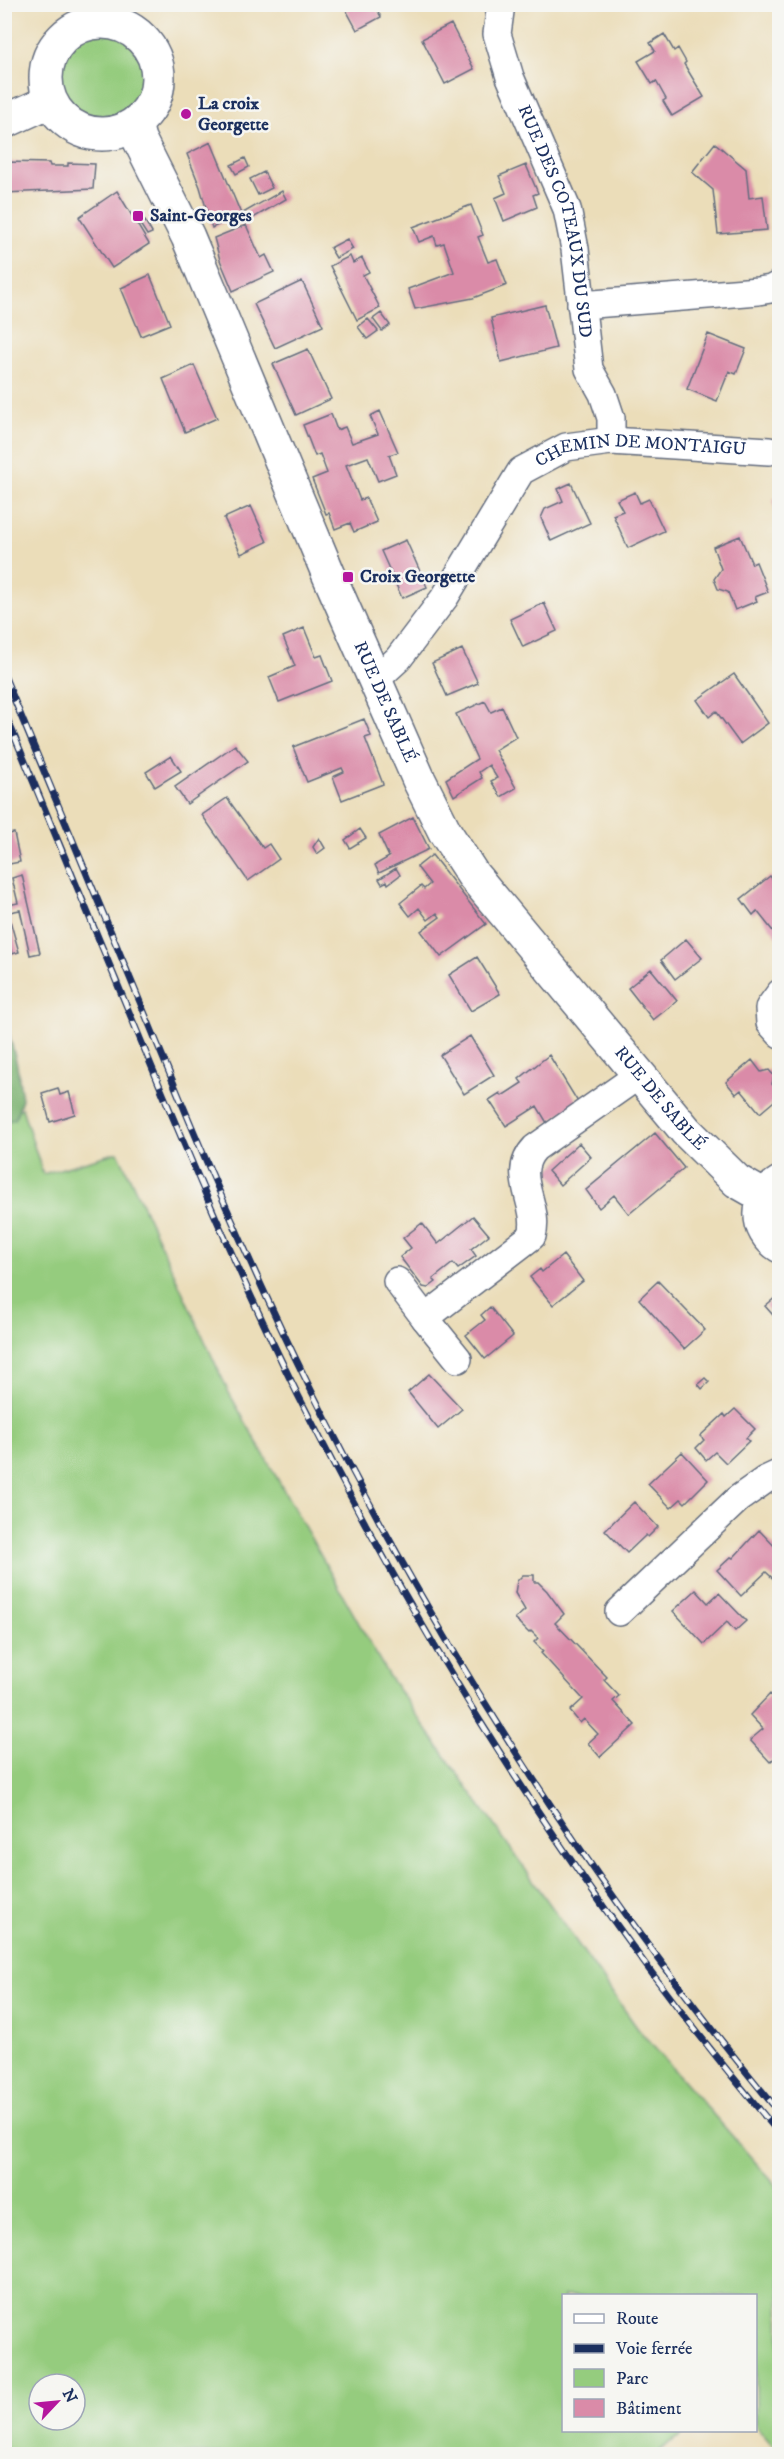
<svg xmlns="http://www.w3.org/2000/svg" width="784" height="2459" viewBox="0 0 784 2459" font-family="'IM FELL DW Pica',serif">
  <rect width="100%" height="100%" fill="#f6f6f2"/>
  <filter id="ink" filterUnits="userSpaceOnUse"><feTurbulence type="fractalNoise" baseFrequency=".0167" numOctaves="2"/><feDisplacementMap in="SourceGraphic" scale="12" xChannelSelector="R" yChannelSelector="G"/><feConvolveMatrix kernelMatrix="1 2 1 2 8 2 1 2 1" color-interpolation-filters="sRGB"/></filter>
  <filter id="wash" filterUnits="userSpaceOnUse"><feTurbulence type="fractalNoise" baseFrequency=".008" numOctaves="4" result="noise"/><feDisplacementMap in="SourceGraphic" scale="24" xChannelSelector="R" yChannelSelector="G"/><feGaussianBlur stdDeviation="1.35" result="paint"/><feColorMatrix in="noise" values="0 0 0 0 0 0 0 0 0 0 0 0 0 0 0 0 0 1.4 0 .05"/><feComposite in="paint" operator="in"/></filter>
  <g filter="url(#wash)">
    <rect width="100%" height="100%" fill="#ebddb9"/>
    <!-- green -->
    <path fill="#95cc7e" stroke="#587e6e" stroke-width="1.5" fill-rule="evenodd" d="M56 78a46 46 0 1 1 92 0a46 46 0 1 1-92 0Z
      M22,1108L43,1174L118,1152L228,1391L388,1675L638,2029L779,2189L780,2454L756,2426V2296H564V2430L689,2431L670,2442L656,2454H5L4,1115ZM39,2384H75V2420H39Z"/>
    <!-- forest -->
    <path fill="#78b06d" stroke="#4a7066" stroke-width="1.5" d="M5,1018L17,1065L22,1099L15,1119L5,1122Z"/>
    <g id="blocks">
      <!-- building -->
      <path fill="#da8ba8" d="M343,4H374L381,17L357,30Z
        M451,24L474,69L445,84L422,39Z
        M664,34L674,51L678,48L686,62L684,64L704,97L672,116L663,101L666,99L656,81L652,84L638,61L655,51L650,43Z
        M211,142L241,214L212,228L200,187L187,154Z
        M715,143L746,169L749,198L763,196L767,230L718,234L713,190L692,172Z
        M245,158L249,167L236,174L231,165Z
        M4,162L49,163L50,166H68V163L95,164L93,189L4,193Z
        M526,165L538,193L533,195L537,207L504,221L495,198L506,193L499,176Z
        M264,172L272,188L258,195L250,179Z
        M117,191L149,244L112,268L79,217Z
        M282,191L286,199L248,221L243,213Z
        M471,205L483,235L478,237L488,262L497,259L507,285L473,298L415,309L408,289L454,272L444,243L437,245L434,236L419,242L413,227Z
        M145,221L152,233L147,235L140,224Z
        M246,225L261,258L266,255L274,272L233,291L220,260L214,238Z
        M347,239L353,249L336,258L330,248Z
        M350,256L353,263L362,258L369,272L363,275L380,308L357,320L330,266Z
        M150,275L170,324L141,336L121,288Z
        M302,281L323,326L275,348L254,304Z
        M545,305L556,348L501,362L491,318Z
        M381,313L390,325L382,331L373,319Z
        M368,319L378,331L367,339L358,327Z
        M708,334L746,349L736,374L729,371L717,401L687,389Z
        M308,349L331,399L296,415L273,364Z
        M194,365L217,418L185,432L163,379Z
        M380,411L398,452L389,455L396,474L378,481L368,457L346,465L360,500L366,498L377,522L354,532L350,523L335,529L329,513L326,514L312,479L327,473L320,454L315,456L303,425L331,414L337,430L345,427L352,443L378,434L370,416Z
        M571,483L590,523L551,541L541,518L545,509L563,501L558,489Z
        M635,492L640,503L649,499L664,531L628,548L613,515L623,511L617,500Z
        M776,498H780V529L773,501Z
        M251,506L267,542L241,554L224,518Z
        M740,536L752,564L756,562L768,592L755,597L757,601L735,610L728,592L718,589L714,579L721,569L713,547Z
        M406,540L427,587L402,598L381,551Z
        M544,603L557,631L523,647L510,619Z
        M304,628L316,657L322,655L332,681L279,702L269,677L295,666L283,637Z
        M462,649L478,683L447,696L432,663Z
        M734,674L768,723L740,744L716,711L709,717L697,700Z
        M485,701L491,712L502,707L516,737L495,750L516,788L501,797L491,781L497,778L489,765L479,772L482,778L454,796L446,779L477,759L456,714Z
        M364,719L371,736L365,738L383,784L342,800L333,777L344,772L342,768L307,782L293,747Z
        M235,745L248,761L187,804L175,787Z
        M171,756L181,771L155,787L146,772Z
        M227,798L263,848L269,844L279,859L248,881L202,815Z
        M413,817L429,849L379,873L375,865L389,857L379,835Z
        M360,829L366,838L350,848L345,840Z
        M14,833L20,862L4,865V835Z
        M319,838L325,848L317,854L313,847Z
        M432,855L486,924L441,957L421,931L440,917L437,913L428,920L419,908L410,916L400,903L421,886L424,889L430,884L417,867Z
        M396,868L400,875L388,884L387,881L382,884L379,879Z
        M22,875L40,953L30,955L20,910L10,912L8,905L18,903L12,878Z
        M770,876L780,888V940L757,911L753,915L741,899Z
        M9,917L19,952L12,954L4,926V918Z
        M686,939L702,958L675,979L661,960Z
        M477,957L500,994L471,1011L449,975Z
        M651,969L677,1001L653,1020L628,988Z
        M470,1036L494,1075L464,1094L440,1055Z
        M549,1055L578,1102L547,1123L537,1106L506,1126L489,1100L500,1093L502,1096L522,1083L519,1079Z
        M752,1060L761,1072L769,1070L774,1076L772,1084L780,1093V1096L760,1113L741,1090L736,1094L726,1082Z
        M58,1088L60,1095L69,1092L75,1114L50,1122L42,1093Z
        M655,1133L684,1168L629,1214L614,1195L599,1208L586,1190Z
        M579,1143L591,1157L560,1185L548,1171Z
        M473,1216L489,1235L471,1249L476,1256L458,1269L453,1263L433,1279L436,1282L428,1288L423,1287L400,1257L411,1248L403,1238L422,1223L438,1244Z
        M563,1255L583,1281L553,1305L530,1277L540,1269L542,1272Z
        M658,1281L705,1330L684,1349L639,1299Z
        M776,1297L780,1301V1323L765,1306Z
        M490,1307L513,1336L485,1359L466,1335L485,1320L481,1315Z
        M429,1374L462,1409L438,1429L408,1392Z
        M705,1378L709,1382L702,1389L698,1384Z
        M735,1409L755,1429L746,1438L749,1441L726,1463L715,1452L706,1460L696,1448L704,1440L700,1436L724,1414L726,1417Z
        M682,1452L708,1480L685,1503L681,1499L671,1508L648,1484Z
        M634,1502L658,1527L648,1537L646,1535L627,1553L605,1530Z
        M759,1530L780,1552V1585L766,1572L741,1596L717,1570L731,1557L733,1558Z
        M523,1575H534V1582H538L547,1591L564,1614L555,1623L607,1677L604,1680L619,1696L613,1701L635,1725L600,1757L588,1743L598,1734L584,1719L580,1723L570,1711L583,1699L541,1653L543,1651L534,1642L538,1638L531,1631L529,1633L515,1619L525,1610L515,1593L517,1581Z
        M696,1590L708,1603L719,1593L746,1621L735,1631L727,1622L704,1644L673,1611Z
        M770,1694L780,1704V1753L770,1762L750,1740L763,1729L750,1715Z"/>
    </g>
  </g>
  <g filter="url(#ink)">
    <use href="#blocks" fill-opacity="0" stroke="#646c7e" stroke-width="1.5"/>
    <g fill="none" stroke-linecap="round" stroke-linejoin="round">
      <defs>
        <g id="street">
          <path id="s1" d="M501,4L497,34L510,77L567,209L575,249L589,369L603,394L611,418V441"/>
          <path d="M581,305L758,291L771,289L780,284"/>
          <path id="s2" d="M375,680L398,659L445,597L521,471L566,447L611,441L769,451"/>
          <path d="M780,993L769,1008L770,1023L780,1034"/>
          <path d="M397,1281L425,1318"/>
          <path d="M458,1359L425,1318L532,1236C541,1205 509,1175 535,1148L639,1075"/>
          <path d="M619,1612L738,1499L765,1480L780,1473"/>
        </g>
        <g id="secondary">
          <circle cx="102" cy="78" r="56"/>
          <path d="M4,122L50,101"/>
          <path id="s3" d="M135,124L139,139L188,237L328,573L419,780L445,832L473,875L686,1131L737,1181L765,1197"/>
          <path d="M780,1183C755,1198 754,1230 780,1246"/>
        </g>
      </defs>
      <!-- street casing -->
      <use href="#street" stroke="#646c7e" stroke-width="30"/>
      <!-- secondary casing -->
      <use href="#secondary" stroke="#646c7e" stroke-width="36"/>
      <!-- street -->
      <use href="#street" stroke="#fff" stroke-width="27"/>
      <!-- secondary -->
      <use href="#secondary" stroke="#fff" stroke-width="33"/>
      <defs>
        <path id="rail" d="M4,675C53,792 101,909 150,1026C200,1148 251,1269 310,1388C438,1646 595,1891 780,2113
          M4,711C49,820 94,928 139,1036C189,1157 240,1278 298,1395C430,1659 589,1909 780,2134"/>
      </defs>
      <!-- rail casing -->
      <use href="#rail" stroke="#1b2f5e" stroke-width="7"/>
      <!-- rail -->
      <use href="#rail" stroke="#f6f6f2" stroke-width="4.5" stroke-dasharray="14" stroke-linecap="butt"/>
    </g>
  </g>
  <!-- markers -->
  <g fill="#b5179e" stroke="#f6f6f2" stroke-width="2">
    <circle cx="186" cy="114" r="6"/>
    <rect x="132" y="210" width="12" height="12" rx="3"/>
    <rect x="342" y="571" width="12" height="12" rx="3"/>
  </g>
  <g text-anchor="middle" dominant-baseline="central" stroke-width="5" stroke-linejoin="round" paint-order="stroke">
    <!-- poi labels -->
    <g font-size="18" font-weight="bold" fill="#1b2f5e" stroke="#f6f6f2" text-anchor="start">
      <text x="198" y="104">La croix<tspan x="198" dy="21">Georgette</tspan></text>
      <text x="150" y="216">Saint-Georges</text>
      <text x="360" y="577">Croix Georgette</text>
    </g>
    <!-- street labels -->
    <g font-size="18" fill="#1b2f5e" stroke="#f6f6f2">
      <text stroke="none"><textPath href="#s1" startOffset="228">RUE DES COTEAUX DU SUD</textPath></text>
      <text stroke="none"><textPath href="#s2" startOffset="381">CHEMIN DE MONTAIGU</textPath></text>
      <text stroke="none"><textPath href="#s3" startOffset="630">RUE DE SABLÉ</textPath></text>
      <text stroke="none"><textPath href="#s3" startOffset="1116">RUE DE SABLÉ</textPath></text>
    </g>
  </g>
  <!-- margin -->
  <rect width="784" height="2459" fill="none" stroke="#f6f6f2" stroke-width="24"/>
  <!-- legend -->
  <rect x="562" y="2294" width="195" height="138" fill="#f6f6f2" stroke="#9ea6b7" stroke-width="1.5"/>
  <rect x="574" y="2314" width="30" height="9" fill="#ffffff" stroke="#9ea6b7" stroke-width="1.5"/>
  <text x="616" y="2324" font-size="18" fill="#1b2f5e">Route</text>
  <rect x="574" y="2344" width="30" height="9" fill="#1b2f5e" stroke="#9ea6b7" stroke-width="1.5"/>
  <text x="616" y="2354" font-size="18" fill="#1b2f5e">Voie ferrée</text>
  <rect x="574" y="2369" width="30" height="18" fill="#95cc7e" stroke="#9ea6b7" stroke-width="1.5"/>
  <text x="616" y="2384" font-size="18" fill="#1b2f5e">Parc</text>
  <rect x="574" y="2399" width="30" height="18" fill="#da8ba8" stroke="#9ea6b7" stroke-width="1.5"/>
  <text x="616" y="2414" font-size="18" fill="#1b2f5e">Bâtiment</text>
  <!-- north arrow -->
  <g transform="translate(57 2402) rotate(64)"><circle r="28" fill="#f6f6f2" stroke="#9ea6b7" stroke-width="1.5"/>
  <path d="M0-4.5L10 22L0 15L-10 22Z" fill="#b5179e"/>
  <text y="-9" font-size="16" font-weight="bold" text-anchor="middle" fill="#1b2f5e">N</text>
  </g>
</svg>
